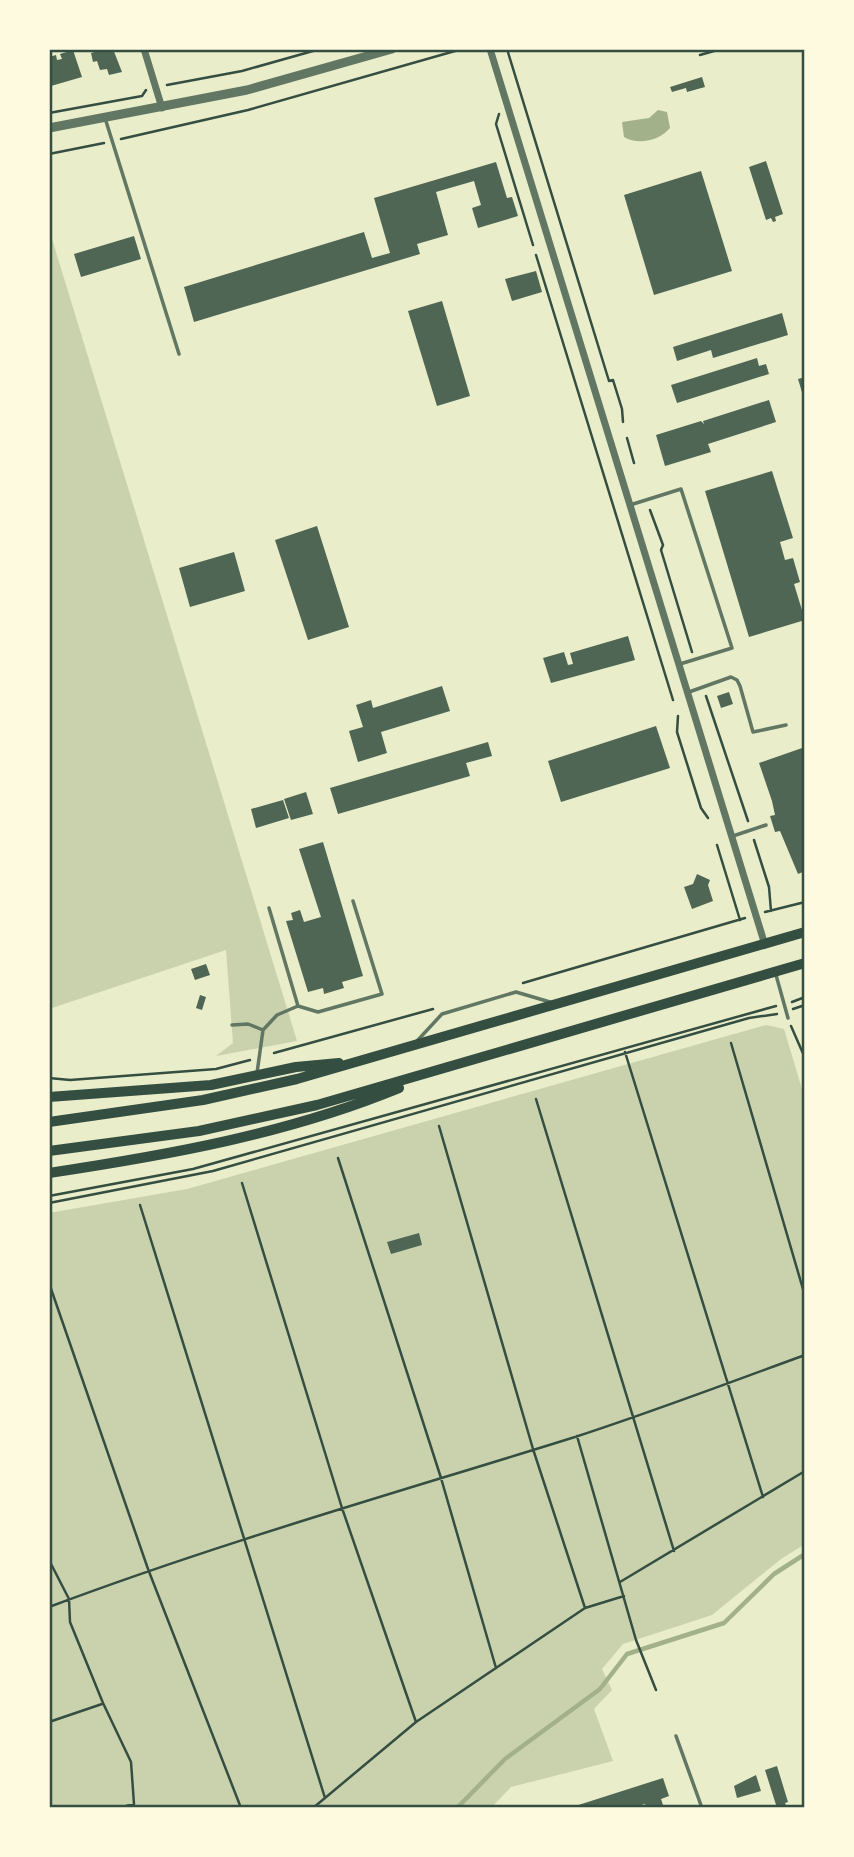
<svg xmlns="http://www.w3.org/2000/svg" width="854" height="1857" viewBox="0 0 854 1857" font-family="Cabin,sans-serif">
  <rect width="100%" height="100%" fill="#e9edc9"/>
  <!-- green -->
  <path fill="#cad2ad" d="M49,229L297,1041L216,1056L233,1043L226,950L49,1009Z
    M766,1025L784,1029L805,1099V1544L781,1559L712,1615L623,1644L602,1669L612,1690L594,1709L613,1761L511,1787L491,1808H49V1213L187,1189Z"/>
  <!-- water -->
  <path fill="#a3b18a" d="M658,110L667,112L670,128C660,140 639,146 624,137L622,122L649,118Z"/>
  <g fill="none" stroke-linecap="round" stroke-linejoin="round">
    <!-- stream -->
    <path stroke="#a3b18a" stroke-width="4.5" d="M457,1808L505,1759L600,1689L627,1654L724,1623L774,1574L805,1554"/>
  </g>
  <!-- building -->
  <path fill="#4f6655" d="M106,49H113L122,72L109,75L107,69L100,70L97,61L93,62L91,53Z
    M73,50L82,77L51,86L49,57L56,55L57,60L62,59L60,54Z
    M702,77L705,87L687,92L686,88L672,92L670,87Z
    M766,161L783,214L775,217L776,221L773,222L771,218L766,220L749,167Z
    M496,162L507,198L512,197L518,216L478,228L472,208L481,205L474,181L436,192L448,235L417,244L420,254L194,322L184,287L364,232L372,258L390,253L374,198Z
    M701,171L732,271L654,295L624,195Z
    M134,236L141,259L81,277L74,254Z
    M536,271L542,292L512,301L505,279Z
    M442,301L470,396L437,406L408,311Z
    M782,313L788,335L713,358L711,350L677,361L673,347Z
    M757,358L759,366L766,364L769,374L677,403L671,385Z
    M805,377V399H804L798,379Z
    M769,400L776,422L708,444L711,452L665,466L656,435L701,421L704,424L703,421Z
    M772,471L793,538L780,542L785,560L793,558L800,582L794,584L805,620L749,637L705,491Z
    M317,526L349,627L308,640L275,540Z
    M234,552L245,591L190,607L179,568Z
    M628,636L635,660L551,683L543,658L564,652L568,665L573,664L570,653Z
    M442,686L450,711L381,732L387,753L358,762L349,731L363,727L356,705L371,700L373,708Z
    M729,692L733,704L721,708L717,696Z
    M656,726L670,768L561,802L548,761Z
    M488,742L492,756L466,763L470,776L338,814L330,788Z
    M805,747V871L798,874L780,831L775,832L770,816L775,815L772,801L759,763Z
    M306,792L313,814L291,820L284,799Z
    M283,800L289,818L256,828L251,809Z
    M323,842L363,976L342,982L344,988L324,994L323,988L308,992L286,921L293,920L291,913L300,910L304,922L321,917L299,849Z
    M697,874L710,880L708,885L713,901L692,909L684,887L693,884Z
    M206,964L210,975L195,980L191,969Z
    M200,995L206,997L202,1010L196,1008Z
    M419,1233L422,1245L391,1254L387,1242Z
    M777,1766L788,1802L785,1803L787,1808H777L765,1770Z
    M756,1775L761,1791L737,1798L734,1786Z
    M663,1778L669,1796L661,1799L664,1808H647L645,1804L631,1808H569Z"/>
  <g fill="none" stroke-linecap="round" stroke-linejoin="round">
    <!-- path -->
    <path stroke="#344e41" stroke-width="2.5" d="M507,49L609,381L613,380L622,409L623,422
      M700,55L721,49
      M167,85L242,71L320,49
      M49,113L142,96L146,90
      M499,114L496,124L533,245
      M121,139L248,110L462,49
      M49,154L104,143
      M536,255L673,700
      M627,438L634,463
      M650,510L663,545L661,550L692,652
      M706,696L748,821
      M678,716L677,732L701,808L708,818
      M754,840L769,887L771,911
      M717,845L740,920
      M765,912L805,902
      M523,983L745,918
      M792,1002L805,997
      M793,1009L805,1005
      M791,1026L805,1058
      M731,1043L805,1296
      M625,1052L763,1497
      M274,1053L433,1009
      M49,1078L70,1080L216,1069L250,1060
      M536,1099L674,1551
      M439,1126L533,1449L585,1608
      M338,1158L441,1478L496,1668
      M242,1183L342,1508L416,1722
      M49,1196L193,1169L776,1006
      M49,1203L213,1171L749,1018L777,1014
      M140,1205L325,1798
      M49,1283L148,1569L241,1808
      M577,1436L636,1640L656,1690
      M49,1560L69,1599L70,1622L103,1703L131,1762L134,1804L118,1808
      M620,1582L805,1471
      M49,1607C222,1542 399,1492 575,1437C652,1412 728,1383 805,1355
      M49,1722L102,1704
      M313,1808L416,1722L585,1608L624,1596"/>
    <!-- service -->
    <path stroke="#617663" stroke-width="3.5" d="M105,118L179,354
      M630,505L681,489L732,648L680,664
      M689,692L731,677L737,680L740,686L753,732L786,725
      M733,836L766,825
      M269,908L298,1006
      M776,975L788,1018
      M232,1025L248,1024L263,1030
      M417,1041L442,1014L516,992L550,1002
      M257,1073L263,1030L277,1015L298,1006L318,1012L382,994L353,901
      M676,1736L702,1808"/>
    <!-- minor -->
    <path stroke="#617663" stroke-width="7" d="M144,49L162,108
      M490,49L765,945"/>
    <!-- tertiary -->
    <path stroke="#617663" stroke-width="9" d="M49,128L247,90L392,49"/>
    <!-- trunk -->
    <path stroke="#344e41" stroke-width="10" d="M49,1097L211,1085L296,1067L339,1063
      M49,1122L203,1100L297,1079L805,932
      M49,1151L199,1131L317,1105L805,963
      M49,1173C168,1155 287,1134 399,1088"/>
  </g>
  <!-- border -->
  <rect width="854" height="1857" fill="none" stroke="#fefae0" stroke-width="102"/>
  <rect x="51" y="51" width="752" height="1755" fill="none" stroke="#344e41" stroke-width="2.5"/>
</svg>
